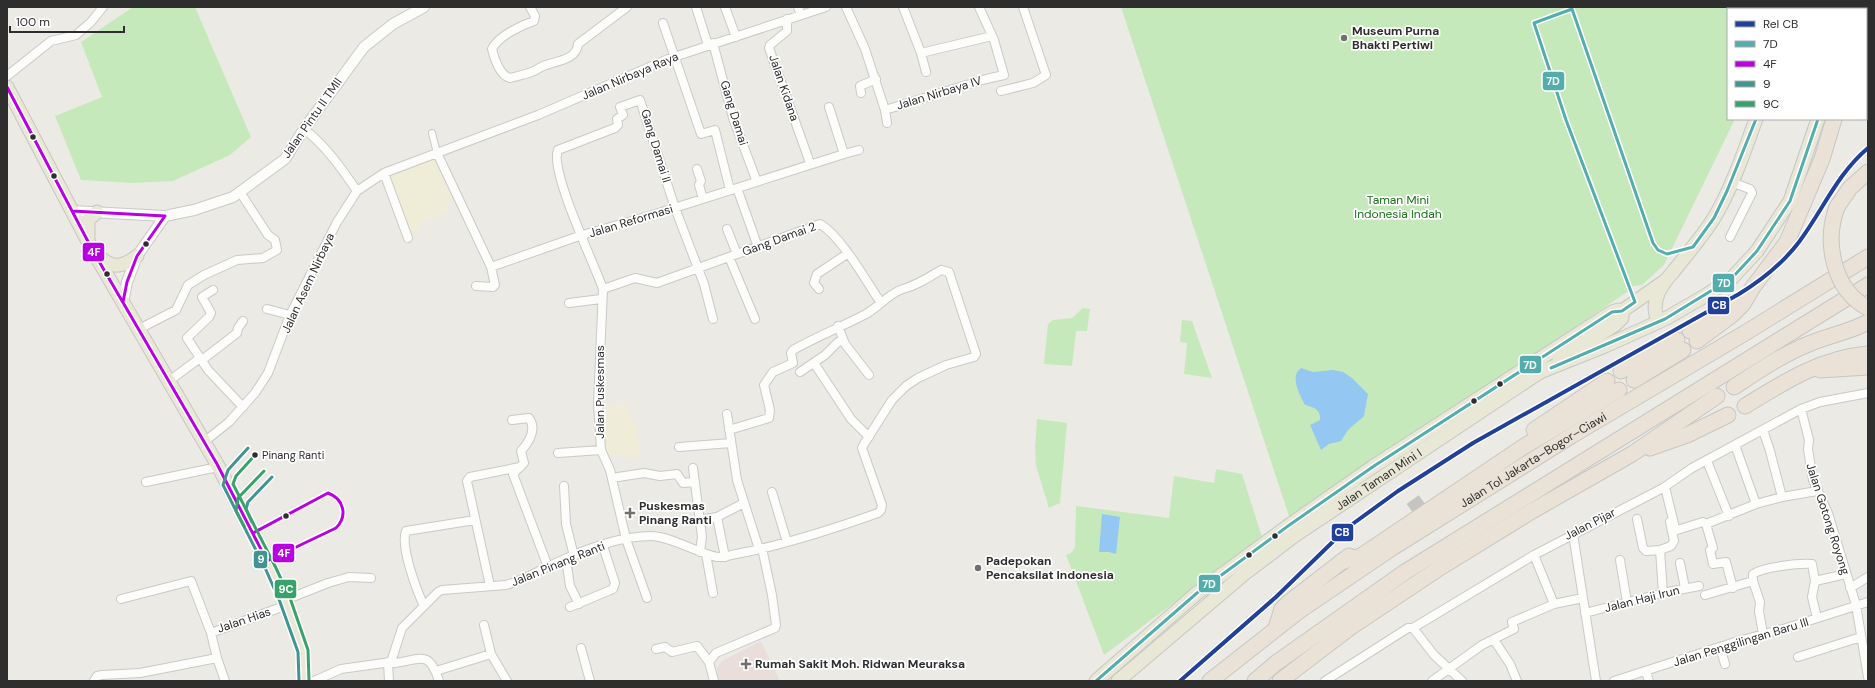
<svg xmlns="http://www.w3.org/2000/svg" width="1875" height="688" viewBox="0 0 1875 688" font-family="'DM Sans',sans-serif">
  <rect width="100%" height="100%" fill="#eceae4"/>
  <!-- education -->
  <path fill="#efecd8" d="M437,154L453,200L445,202L448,212L420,222L422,229L407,234L386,171Z
    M628,403L631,422H636L641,457L625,459L624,455L608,457L598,408Z"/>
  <!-- medical -->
  <path fill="#eadeda" d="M761,641L780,681H719L717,668L722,661Z"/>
  <!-- green -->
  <path fill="#c6e9bc" d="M133,7H195L251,137L230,155L173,181L132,183L81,180L55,116L102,97L81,42Z
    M1121,7H1782V9H1728V119H1735L1664,265L1642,285L1634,286L1627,292L1291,522Z
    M1083,308L1090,309L1087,331H1076L1072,366L1044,364L1048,324L1053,320L1072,318Z
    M1182,320L1192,321L1212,378L1184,374L1187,343L1180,342Z
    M1037,419L1067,423L1060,503L1049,508L1036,466L1035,448Z
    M1216,469L1242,474L1262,537L1104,655L1066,555L1072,552L1075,547L1076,506L1169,518L1174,476L1214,483Z"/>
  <!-- water -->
  <path fill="#94c7f1" d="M1301,368L1313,372L1333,370L1343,372L1352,378L1368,394L1364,416L1348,430L1341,441L1329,444L1321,450L1310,425L1320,420C1321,410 1314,407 1305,405C1300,395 1289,377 1301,368Z
    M1102,514L1120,517L1116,554L1109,552H1099Z"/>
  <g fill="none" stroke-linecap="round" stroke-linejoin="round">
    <!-- motorway-tunnel -->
    <path stroke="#c6c4c0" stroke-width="15" stroke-dasharray="15 8" stroke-linecap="butt" d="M1411,510L1429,497"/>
    <defs>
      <path id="pedestrian" d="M432,133L437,153"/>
      <path id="minor" d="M530,7L535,16L534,21C522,25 498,36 492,49C494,58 500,76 510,78C518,76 527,74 534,71C538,69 542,66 546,65C558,61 577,59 578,44L627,7
        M696,7L708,45
        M725,7L736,37
        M798,7L801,15
        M846,7L865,49L885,110L986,79L1004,75L994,40L979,7
        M903,7L921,53L992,36
        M787,19V31L770,45L769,48L810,163
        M663,23L701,134L715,130L730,190
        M713,43L733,118L757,182
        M921,53L926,72
        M7,76L51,41L76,35L91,22L103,7
        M1001,91L1033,83L1046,75L1023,7
        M861,93L860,86L876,79
        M885,110L887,123
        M304,129C326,146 342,169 357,191
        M437,153L491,267L582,235L646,217L844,154L829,107
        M844,154L859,150
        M697,169L701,181L699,185L703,199
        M384,173L408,238
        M737,188L758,247
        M727,229L737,254
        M1730,237L1752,193L1750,189L1731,182
        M729,257L755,319
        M476,286L493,287L495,285L491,267
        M603,289C594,263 549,170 558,150L615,128L618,125L617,119L623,115L620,107L640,100L675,208L704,284L713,319
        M603,289L635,278L657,283L820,224C842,237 866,281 881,303
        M603,289L598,403L601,450L610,470L626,539L647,598
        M819,289L814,283L817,274L847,254
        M213,290L202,297L211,313L209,317L187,338L208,370L243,407
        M569,303L601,299
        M267,309L290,315
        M838,326L845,344L869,375
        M139,329L176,310L188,285L204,275L237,260L263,258L277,250L275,240L268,235L240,192
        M202,360L237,333L238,328L243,321
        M814,363L851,419L869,437
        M800,372L825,355L837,343L843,339
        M169,381L200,358
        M1801,409L1809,440L1808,449L1813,480L1828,513L1856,605L1868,677
        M727,414L737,480L759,549
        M512,420L529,418C537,429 529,442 521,451L524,463L513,474L548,567
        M204,442L229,422L255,393L268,373L290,315L337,222L357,191L384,173L538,115L668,59L826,7
        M1735,445L1756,504
        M679,447L731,443
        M558,453L601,450
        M1707,461L1729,516
        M693,468L702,537L700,552
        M612,478L644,473L660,476L677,474L683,483L695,482
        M146,482L218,467
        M564,486L566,524L574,556
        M1665,487L1675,528L1677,530L1703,522L1706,524L1756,504L1782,497L1770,451L1763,430
        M772,492L787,542
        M1782,497L1817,491
        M717,517L725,557
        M1637,519L1643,548L1646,551L1660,550L1671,546L1674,541L1670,522
        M700,520L717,517L744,503
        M1706,524L1713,548L1710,550L1713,564L1726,562L1733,588
        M1573,534L1596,681
        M1660,550L1663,593
        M706,554L713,593
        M1534,555L1554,604
        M566,559L570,586L579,604
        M1620,560L1627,602
        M1680,563L1685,588
        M1815,581L1846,574
        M490,586L467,481L470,477L520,467
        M1850,588L1868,577
        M1705,595L1753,581
        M285,600L328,583L349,577L371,578
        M424,606C417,591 400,547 406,531L475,520
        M570,607L613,589L615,583L603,546
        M1585,613L1663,593L1699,586
        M484,625L491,654L507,681
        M1413,628L1434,655L1462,681
        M211,633L287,605
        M1763,634L1759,611L1760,602L1753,581V574C1763,567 1799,563 1812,564L1815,581L1812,597L1817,618
        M1494,640L1510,664L1517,681
        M1720,647L1725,664
        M581,648L590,681
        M656,649L665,647L672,652L697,646L709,662
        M1798,657L1861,637
        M217,658L225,681
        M388,662L389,681
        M391,662L395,663C422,659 429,650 439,681
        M436,671L491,654
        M1646,672L1649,681
        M94,681L97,676L102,675L140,673L217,658L211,633L191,581L121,599
        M314,681L341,669L391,662L402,628L438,592L442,590L506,585C527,579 539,570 558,562C586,549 620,536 651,536C670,536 697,553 717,557C725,558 733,554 741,553C788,544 833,529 878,513L881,510L882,505L862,448L864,444L892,400L906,386L918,378L946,365L974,357L976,354L949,272L941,270C928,278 917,285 903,289C889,293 878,308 864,315C841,327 816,337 793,350L791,353L793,363L773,372L764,385L770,410L769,418L729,430
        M714,681L709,662L716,653L775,628L776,625L772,595L762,548
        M1325,681L1408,628H1413L1534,555L1663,488L1692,468L1801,409L1820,402L1868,393
        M1432,681L1482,645L1514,629L1512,622L1554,604L1583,598
        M1614,681L1738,641L1783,629L1868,602"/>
      <path id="tertiary" d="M72,211L165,216L194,210L233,197L285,159L304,129L364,47L393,24L424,7
        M123,302L127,282L137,256L165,216"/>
      <g id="primary">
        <path d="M1800,9V7"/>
        <path d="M1847,9V7"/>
        <path d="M7,87L93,251L217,464L271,568L285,600L303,651L304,681"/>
        <path d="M88,238V220L97,212"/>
        <path d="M97,255C112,269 122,268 137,256"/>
        <path d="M1656,315C1652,298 1662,284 1673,272C1687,254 1702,237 1714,218C1732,188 1744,152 1756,119"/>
        <path d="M1559,359L1615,325L1622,318V311"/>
        <path d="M1096,681L1197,593L1288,526L1374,466L1612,312L1618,310L1622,311L1665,281"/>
        <path id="s1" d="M1118,681L1244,574L1294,536L1540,372L1605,346L1665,319L1705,296L1732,278L1757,251L1790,201L1818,119"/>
      </g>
      <g id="motorway">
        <path d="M1866,20L1868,13"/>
        <path d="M1868,45V54"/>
        <path d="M1837,207L1850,188L1868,172"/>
        <path d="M1690,331L1731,303"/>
        <path d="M1697,341L1732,315L1743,304L1753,287L1787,242L1822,159L1834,119"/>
        <path d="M1820,370L1868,367"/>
        <path d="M1621,371L1677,340"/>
        <path d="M1634,380L1683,350"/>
        <path d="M1734,387C1758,371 1783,354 1811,343C1830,335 1850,332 1868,322"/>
        <path d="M1745,406C1784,382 1821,358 1868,354"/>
        <path d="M1534,430L1607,381"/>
        <path d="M1650,448L1687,435L1728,415"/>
        <path d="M1341,562L1361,556L1523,447L1619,390"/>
        <path d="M1276,628L1282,609L1288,603L1349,556"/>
        <path id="s2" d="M1210,681L1299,611L1392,548L1571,436L1745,333L1868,257"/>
        <path d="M1255,681L1276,663L1405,572L1868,285"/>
        <path d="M1280,681L1351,627L1441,567L1532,511L1632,454L1717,396"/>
      </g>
    </defs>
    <!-- pedestrian casing -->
    <use href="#pedestrian" stroke="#cac9c9" stroke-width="8"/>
    <!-- minor casing -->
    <use href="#minor" stroke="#cac9c9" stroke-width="10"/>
    <!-- tertiary casing -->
    <use href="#tertiary" stroke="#cac9c9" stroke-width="12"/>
    <!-- primary casing -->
    <use href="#primary" stroke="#c6c6c4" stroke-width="15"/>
    <!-- motorway casing -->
    <use href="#motorway" stroke="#c6c6c4" stroke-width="17"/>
    <!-- pedestrian -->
    <use href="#pedestrian" stroke="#fcfcfb" stroke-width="6"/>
    <!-- minor -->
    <use href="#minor" stroke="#fcfcfb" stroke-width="8"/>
    <!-- tertiary -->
    <use href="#tertiary" stroke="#fcfcfb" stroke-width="10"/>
    <!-- primary -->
    <use href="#primary" stroke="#e9e7d5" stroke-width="13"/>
    <!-- motorway -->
    <use href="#motorway" stroke="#eae2d6" stroke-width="15"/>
    <defs>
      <path id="motorway-bridge" d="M1837,207C1824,242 1833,290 1868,308"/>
    </defs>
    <!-- motorway-bridge casing -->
    <use href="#motorway-bridge" stroke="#c6c6c4" stroke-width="17" stroke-linecap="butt"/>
    <!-- motorway-bridge -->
    <use href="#motorway-bridge" stroke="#eae2d6" stroke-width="15"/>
    <defs>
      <path id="bus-1" d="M1551,368L1665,319L1732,278L1757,251L1790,201L1818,119
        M1096,681L1197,593L1288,526L1374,466L1612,312L1622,311L1635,302L1566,120L1534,23L1572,9L1653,243L1658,250L1667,254L1693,247L1714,218L1727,191L1756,119"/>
      <path id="bus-2" d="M7,87L93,251L217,464L267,561L336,528C348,516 344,499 328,493L253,533
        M72,211L165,216L137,256L127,282L123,302"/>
      <path id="bus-3" d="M248,448L228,470L223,485L266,570L280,602L298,652L299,681
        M252,522L246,509L248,502L272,477"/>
      <path id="bus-4" d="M256,454L236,476L233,484L275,566L290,598L308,650L309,681
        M244,526L236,511L238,498L264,471"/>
    </defs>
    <!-- bus-1 casing -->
    <use href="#bus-1" stroke="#fff" stroke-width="6"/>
    <!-- bus-2 casing -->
    <use href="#bus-2" stroke="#fff" stroke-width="6"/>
    <!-- bus-3 casing -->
    <use href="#bus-3" stroke="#fff" stroke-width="6"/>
    <!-- bus-4 casing -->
    <use href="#bus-4" stroke="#fff" stroke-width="6"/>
    <!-- bus-1 -->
    <use href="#bus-1" stroke="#52adac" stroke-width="3"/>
    <!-- bus-2 -->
    <use href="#bus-2" stroke="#b900e2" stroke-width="3"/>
    <!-- bus-3 -->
    <use href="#bus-3" stroke="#409592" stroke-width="3"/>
    <!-- bus-4 -->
    <use href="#bus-4" stroke="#39a26b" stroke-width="3"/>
    <defs>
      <path id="rail-1" d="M1180,681L1276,597L1347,528L1398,491L1473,443L1739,294C1762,280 1783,263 1799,242C1823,210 1837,174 1868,148"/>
    </defs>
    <!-- rail-1 casing -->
    <use href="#rail-1" stroke="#fff" stroke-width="7"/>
    <!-- rail-1 -->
    <use href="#rail-1" stroke="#20409a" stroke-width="4"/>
  </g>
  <!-- markers -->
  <g fill="#70706e" stroke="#fff" stroke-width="1.5">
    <circle cx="1344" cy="38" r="4"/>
    <path d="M628 507h4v4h4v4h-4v4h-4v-4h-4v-4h4z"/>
    <circle cx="978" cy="568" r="4"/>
    <path d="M744 658h4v4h4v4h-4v4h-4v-4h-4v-4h4z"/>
  </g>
  <g fill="#2e2e2e" stroke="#fff" stroke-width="1.5">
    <circle cx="33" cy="137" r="3.5"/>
    <circle cx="54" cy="176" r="3.5"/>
    <circle cx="146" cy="244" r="3.5"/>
    <circle cx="107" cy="274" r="3.5"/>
    <circle cx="1500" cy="384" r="3.5"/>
    <circle cx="1474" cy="401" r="3.5"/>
    <circle cx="255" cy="455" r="3.5"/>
    <circle cx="286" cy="516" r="3.5"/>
    <circle cx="1275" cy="536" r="3.5"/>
    <circle cx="1249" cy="555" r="3.5"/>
  </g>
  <g text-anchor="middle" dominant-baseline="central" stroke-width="3.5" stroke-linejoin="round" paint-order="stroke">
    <!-- bus labels -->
    <g font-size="11" fill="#2e2e2e" stroke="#fff" text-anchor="start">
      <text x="262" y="455">Pinang Ranti</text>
    </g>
    <!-- poi labels -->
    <g font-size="12" font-weight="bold" fill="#2e2e2e" stroke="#fff" text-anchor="start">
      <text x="1352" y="31">Museum Purna<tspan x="1352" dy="14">Bhakti Pertiwi</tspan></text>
      <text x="639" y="506">Puskesmas<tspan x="639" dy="14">Pinang Ranti</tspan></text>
      <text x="986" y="561">Padepokan<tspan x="986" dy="14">Pencaksilat Indonesia</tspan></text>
      <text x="755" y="664">Rumah Sakit Moh. Ridwan Meuraksa</text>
    </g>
    <!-- street labels -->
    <g font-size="12" fill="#2e2e2e" stroke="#fff">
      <text transform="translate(630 76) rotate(-23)">Jalan Nirbaya Raya</text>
      <text transform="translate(784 88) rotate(71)">Jalan Kidana</text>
      <text transform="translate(939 93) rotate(-17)">Jalan Nirbaya IV</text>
      <text transform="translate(734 113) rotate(73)">Gang Damai</text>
      <text transform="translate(312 118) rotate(-55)">Jalan Pintu II TMII</text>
      <text transform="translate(656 146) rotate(73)">Gang Damai II</text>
      <text transform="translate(631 221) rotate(-17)">Jalan Reformasi</text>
      <text transform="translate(779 239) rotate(-20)">Gang Damai 2</text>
      <text transform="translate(308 283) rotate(-65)">Jalan Asem Nirbaya</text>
      <text transform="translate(600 392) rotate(-90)">Jalan Puskesmas</text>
      <text stroke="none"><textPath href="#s2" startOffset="392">Jalan Tol Jakarta–Bogor–Ciawi</textPath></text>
      <text stroke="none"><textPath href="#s1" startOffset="330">Jalan Taman Mini I</textPath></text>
      <text transform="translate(1828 519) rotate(72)">Jalan Gotong Royong</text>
      <text transform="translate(1590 524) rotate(-27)">Jalan Pijar</text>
      <text transform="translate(558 564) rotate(-22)">Jalan Pinang Ranti</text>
      <text transform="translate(1642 599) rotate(-14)">Jalan Haji Irun</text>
      <text transform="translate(244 620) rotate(-19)">Jalan Hias</text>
      <text transform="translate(1741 642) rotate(-17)">Jalan Penggilingan Baru III</text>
    </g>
    <!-- park labels -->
    <g font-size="12" fill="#187217" stroke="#fff">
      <text x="1398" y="200">Taman Mini<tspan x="1398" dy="14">Indonesia Indah</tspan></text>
    </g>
  </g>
  <g stroke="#fff" stroke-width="1.5">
    <rect x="1542" y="71" width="23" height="20" rx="4" fill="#52adac"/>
    <rect x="82" y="242" width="23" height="20" rx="4" fill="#b900e2"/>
    <rect x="1712" y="273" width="23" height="20" rx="4" fill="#52adac"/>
    <rect x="1707" y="296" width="23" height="19" rx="4" fill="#20409a"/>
    <rect x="1519" y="355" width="23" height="19" rx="4" fill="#52adac"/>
    <rect x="1331" y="523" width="23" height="19" rx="4" fill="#20409a"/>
    <rect x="272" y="543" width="23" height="20" rx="4" fill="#b900e2"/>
    <rect x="253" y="550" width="15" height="19" rx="4" fill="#409592"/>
    <rect x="1198" y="574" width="23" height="19" rx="4" fill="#52adac"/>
    <rect x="274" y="579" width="23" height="20" rx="4" fill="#39a26b"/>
  </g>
  <g font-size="11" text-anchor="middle" font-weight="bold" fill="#fff">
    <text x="1553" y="85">7D</text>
    <text x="94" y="256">4F</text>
    <text x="1724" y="287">7D</text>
    <text x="1719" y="309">CB</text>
    <text x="1530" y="369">7D</text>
    <text x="1342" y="536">CB</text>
    <text x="284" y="557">4F</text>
    <text x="261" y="563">9</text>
    <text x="1209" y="588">7D</text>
    <text x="286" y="593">9C</text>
  </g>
  <!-- border -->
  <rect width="1875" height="688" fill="none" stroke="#2e2e2e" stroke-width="16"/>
  <!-- legend -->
  <rect x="1727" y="8" width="140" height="112" fill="#ffffff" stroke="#ababab"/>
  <rect x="1735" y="21" width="20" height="6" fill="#20409a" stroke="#ababab"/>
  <text x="1763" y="28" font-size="12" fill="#2e2e2e">Rel CB</text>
  <rect x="1735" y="41" width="20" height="6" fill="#52adac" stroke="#ababab"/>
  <text x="1763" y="48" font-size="12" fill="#2e2e2e">7D</text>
  <rect x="1735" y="61" width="20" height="6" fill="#b900e2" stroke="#ababab"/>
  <text x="1763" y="68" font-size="12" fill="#2e2e2e">4F</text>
  <rect x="1735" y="81" width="20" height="6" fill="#409592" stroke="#ababab"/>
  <text x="1763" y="88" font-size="12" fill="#2e2e2e">9</text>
  <rect x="1735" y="101" width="20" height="6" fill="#39a26b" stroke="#ababab"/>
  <text x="1763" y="108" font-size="12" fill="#2e2e2e">9C</text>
  <!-- scale -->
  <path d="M10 26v6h114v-6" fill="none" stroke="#2e2e2e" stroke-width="2"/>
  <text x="16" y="26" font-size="12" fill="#2e2e2e" stroke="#ffffff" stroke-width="3" paint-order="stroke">100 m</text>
</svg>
